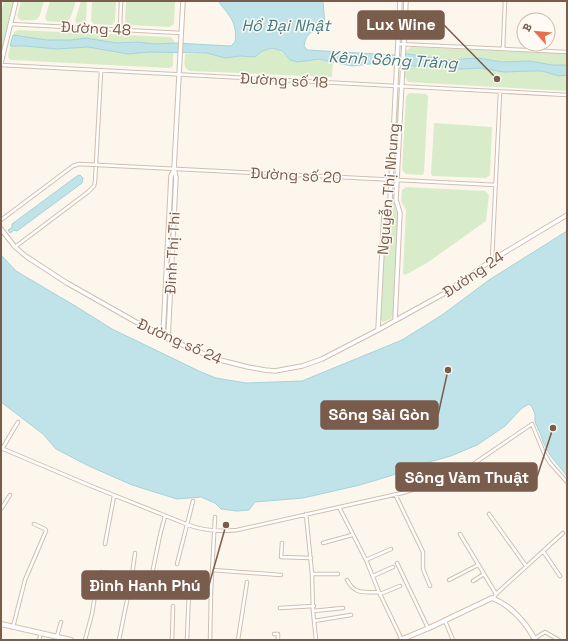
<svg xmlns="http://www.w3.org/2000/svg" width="568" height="641" viewBox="0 0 568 641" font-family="'Space Grotesk',sans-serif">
  <rect width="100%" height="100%" fill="#fdf6ec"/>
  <!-- green -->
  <path fill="#d8ecc9" d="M4,1H14L1,53V12Z
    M21,1H44C38,21 41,21 20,20L17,16Z
    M50,1H76C68,25 72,23 47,21L45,18Z
    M81,1H87L86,21L83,25L77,24L75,21Z
    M92,1H116L115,21L112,25L94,24L91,21Z
    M126,1H175L174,24L170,27L128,25L125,22Z
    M18,30L169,37L172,38L174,41L173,63V66L169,68L10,60L8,56L14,32Z
    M411,47L567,54V91L408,82L404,75L406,51Z
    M272,48C284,50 286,60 296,61C302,62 308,60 314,59C321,59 327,60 333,61L332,77L190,71C182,68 185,61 185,54L207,53L225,58L240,56L255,57L262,51Z
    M409,93L426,94L428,96L424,173L422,175L406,174L402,170L406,96Z
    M397,97H399L395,169H394Z
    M434,123L492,127L490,175L486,178L433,176L431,174Z
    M406,187L485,191L489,195L486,221L427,263L405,275L403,273L406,210L401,201L402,190Z
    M392,193L394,194V201L398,214L393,315L391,319L383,322L381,320L386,213L391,202Z"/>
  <!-- water -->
  <path fill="#bfe3e8" stroke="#a5d3da" d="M218,1H323L325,26C315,34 307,28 304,46L307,50L394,55L408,54L448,60L478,58L502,62L530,61L552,65H567V75L559,76L542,71H532L504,72L481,68L461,69L436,66H414L379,63L352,66L318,59L298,62L290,60L282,51L272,48L262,51L255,57L240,56L225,58L207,53L149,52L128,54L88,47L57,49L25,46H10L13,35L47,40H71L86,38L116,43L138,42L155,44L175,43L231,46L235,42C238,23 229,15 218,1Z
    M80,175L83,178L82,183L17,231L14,230L10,233L8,230L12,228V224L77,176Z
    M567,231V476L550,455L543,442L541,435L535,422V414L532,407L529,404L522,408L505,426L492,435L477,445L451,456L404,469L393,475L360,485L303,498L255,502L249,510L237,511L221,509L215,503L201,497L177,499L132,485L89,466L56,449L43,434L1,402V255L16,271L77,307L112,329L201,372L216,378L246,383L302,381L402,340L442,315L489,280Z"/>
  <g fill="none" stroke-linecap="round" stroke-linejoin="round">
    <defs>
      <path id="minor" d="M10,24L181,33
        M120,29L121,1
        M398,44L567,52
        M503,49L505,1
        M1,65L567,95
        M1,220L73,166L79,164L496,185
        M15,247L88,192L94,186L95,182L101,71
        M492,260L500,92
        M1,448L91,486L186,524C203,531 219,532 237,530L402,493L445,480L463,471L532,424L544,453L550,463L567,482
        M2,449L18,422
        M395,494L423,552V569L430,586
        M339,507L366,560L379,592L402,640
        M1,509L10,495
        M306,514L312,574L313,611L316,640
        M489,514L526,566
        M460,534L496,594
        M282,543L281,557L311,558
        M323,543L352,535
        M105,544L114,496
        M543,551L560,576
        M366,560L391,549
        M397,563L428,628
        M177,564L193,501
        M212,570L281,575
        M101,572L132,576
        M312,574H338
        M373,576L393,567
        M151,579L160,535L165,516
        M347,580C355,595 364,592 379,592
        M449,580L478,565
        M473,581L484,574
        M380,594L400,586
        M494,598L496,594L563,533
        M280,608L314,606
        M313,611L343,608
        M314,621L351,615
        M445,621L453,640
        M13,627L25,580L46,531L45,529L34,524
        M274,634H278V640
        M57,636L61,622
        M39,640L41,633
        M85,640L92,614L96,589
        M119,640L132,576L135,553
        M172,640L173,606
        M187,640L189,590
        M210,640L211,591L215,517
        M238,640L247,582
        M532,640L545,632L559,640"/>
      <path id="tertiary" d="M1,63L16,1
        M1,229L15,247L27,257L67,283L136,322L189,348L220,360L248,367L265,370L275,371L302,366L322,359L378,330L445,293L492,260L567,215
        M395,320L400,213L396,200L406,1
        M378,330L384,213L390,200L400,1
        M163,336L171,176L174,170
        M168,339L176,177L174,169L183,1"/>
      <path id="secondary" d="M1,624L71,640
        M400,640L429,628L492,598C510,605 526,622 535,640"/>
    </defs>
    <!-- minor casing -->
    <use href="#minor" stroke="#d1beb0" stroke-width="4.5"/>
    <!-- tertiary casing -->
    <use href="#tertiary" stroke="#d1beb0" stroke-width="5.5"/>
    <!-- secondary casing -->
    <use href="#secondary" stroke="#d6c0b0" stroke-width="6"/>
    <!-- minor -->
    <use href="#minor" stroke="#fff" stroke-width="2.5"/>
    <!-- tertiary -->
    <use href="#tertiary" stroke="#fff" stroke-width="3.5"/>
    <!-- secondary -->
    <use href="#secondary" stroke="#fff" stroke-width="4"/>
  </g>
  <g text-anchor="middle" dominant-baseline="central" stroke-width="3" stroke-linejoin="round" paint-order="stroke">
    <!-- street labels -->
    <g font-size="15" fill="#7a5c4d" stroke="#fffaf3">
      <text transform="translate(96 28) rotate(3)">Đường 48</text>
      <text transform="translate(284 80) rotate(3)">Đường số 18</text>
      <text transform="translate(296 175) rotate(3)">Đường số 20</text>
      <text transform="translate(388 189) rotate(-85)">Nguyễn Thị Nhung</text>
      <text transform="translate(172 253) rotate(-87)">Đinh Thị Thi</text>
      <text transform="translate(473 274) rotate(-34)">Đường 24</text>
      <text transform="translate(180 341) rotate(24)">Đường số 24</text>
    </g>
    <!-- water labels -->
    <g font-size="16" font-style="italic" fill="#437c86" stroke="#fffaf3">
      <text x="286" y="25">Hồ Đại Nhật</text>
      <text transform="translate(393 60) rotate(3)">Kênh Sông Trăng</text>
    </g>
  </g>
  <!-- callouts -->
  <path fill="none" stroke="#7a5c4d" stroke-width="1.5" d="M497 79L444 25M448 370L438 415M553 428L537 477M226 525L209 585"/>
  <g fill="#7a5c4d" stroke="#fffaf3" stroke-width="1.5">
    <circle cx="497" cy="79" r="4"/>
    <circle cx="448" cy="370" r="4"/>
    <circle cx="553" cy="428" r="4"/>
    <circle cx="226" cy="525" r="4"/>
  </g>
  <g fill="#7a5c4d" stroke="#7a5c4d" stroke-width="1.5">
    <rect x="358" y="11" width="86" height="28" rx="4"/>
    <rect x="321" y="401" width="117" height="28" rx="4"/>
    <rect x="396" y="463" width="141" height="28" rx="4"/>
    <rect x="82" y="571" width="127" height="28" rx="4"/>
  </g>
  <g font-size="16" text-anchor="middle" font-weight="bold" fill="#fff">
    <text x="401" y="30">Lux Wine</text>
    <text x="379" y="420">Sông Sài Gòn</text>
    <text x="467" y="483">Sông Vàm Thuật</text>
    <text x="145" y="591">Đình Hanh Phú</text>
  </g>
  <!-- border -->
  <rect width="568" height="641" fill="none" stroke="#7a5c4d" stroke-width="4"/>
  <!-- north arrow -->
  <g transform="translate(536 32) rotate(297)"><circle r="19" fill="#fffaf3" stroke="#cabbb1"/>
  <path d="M0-3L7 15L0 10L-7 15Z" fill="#e76f51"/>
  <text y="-6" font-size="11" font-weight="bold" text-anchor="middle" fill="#7a5c4d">B</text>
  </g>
</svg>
